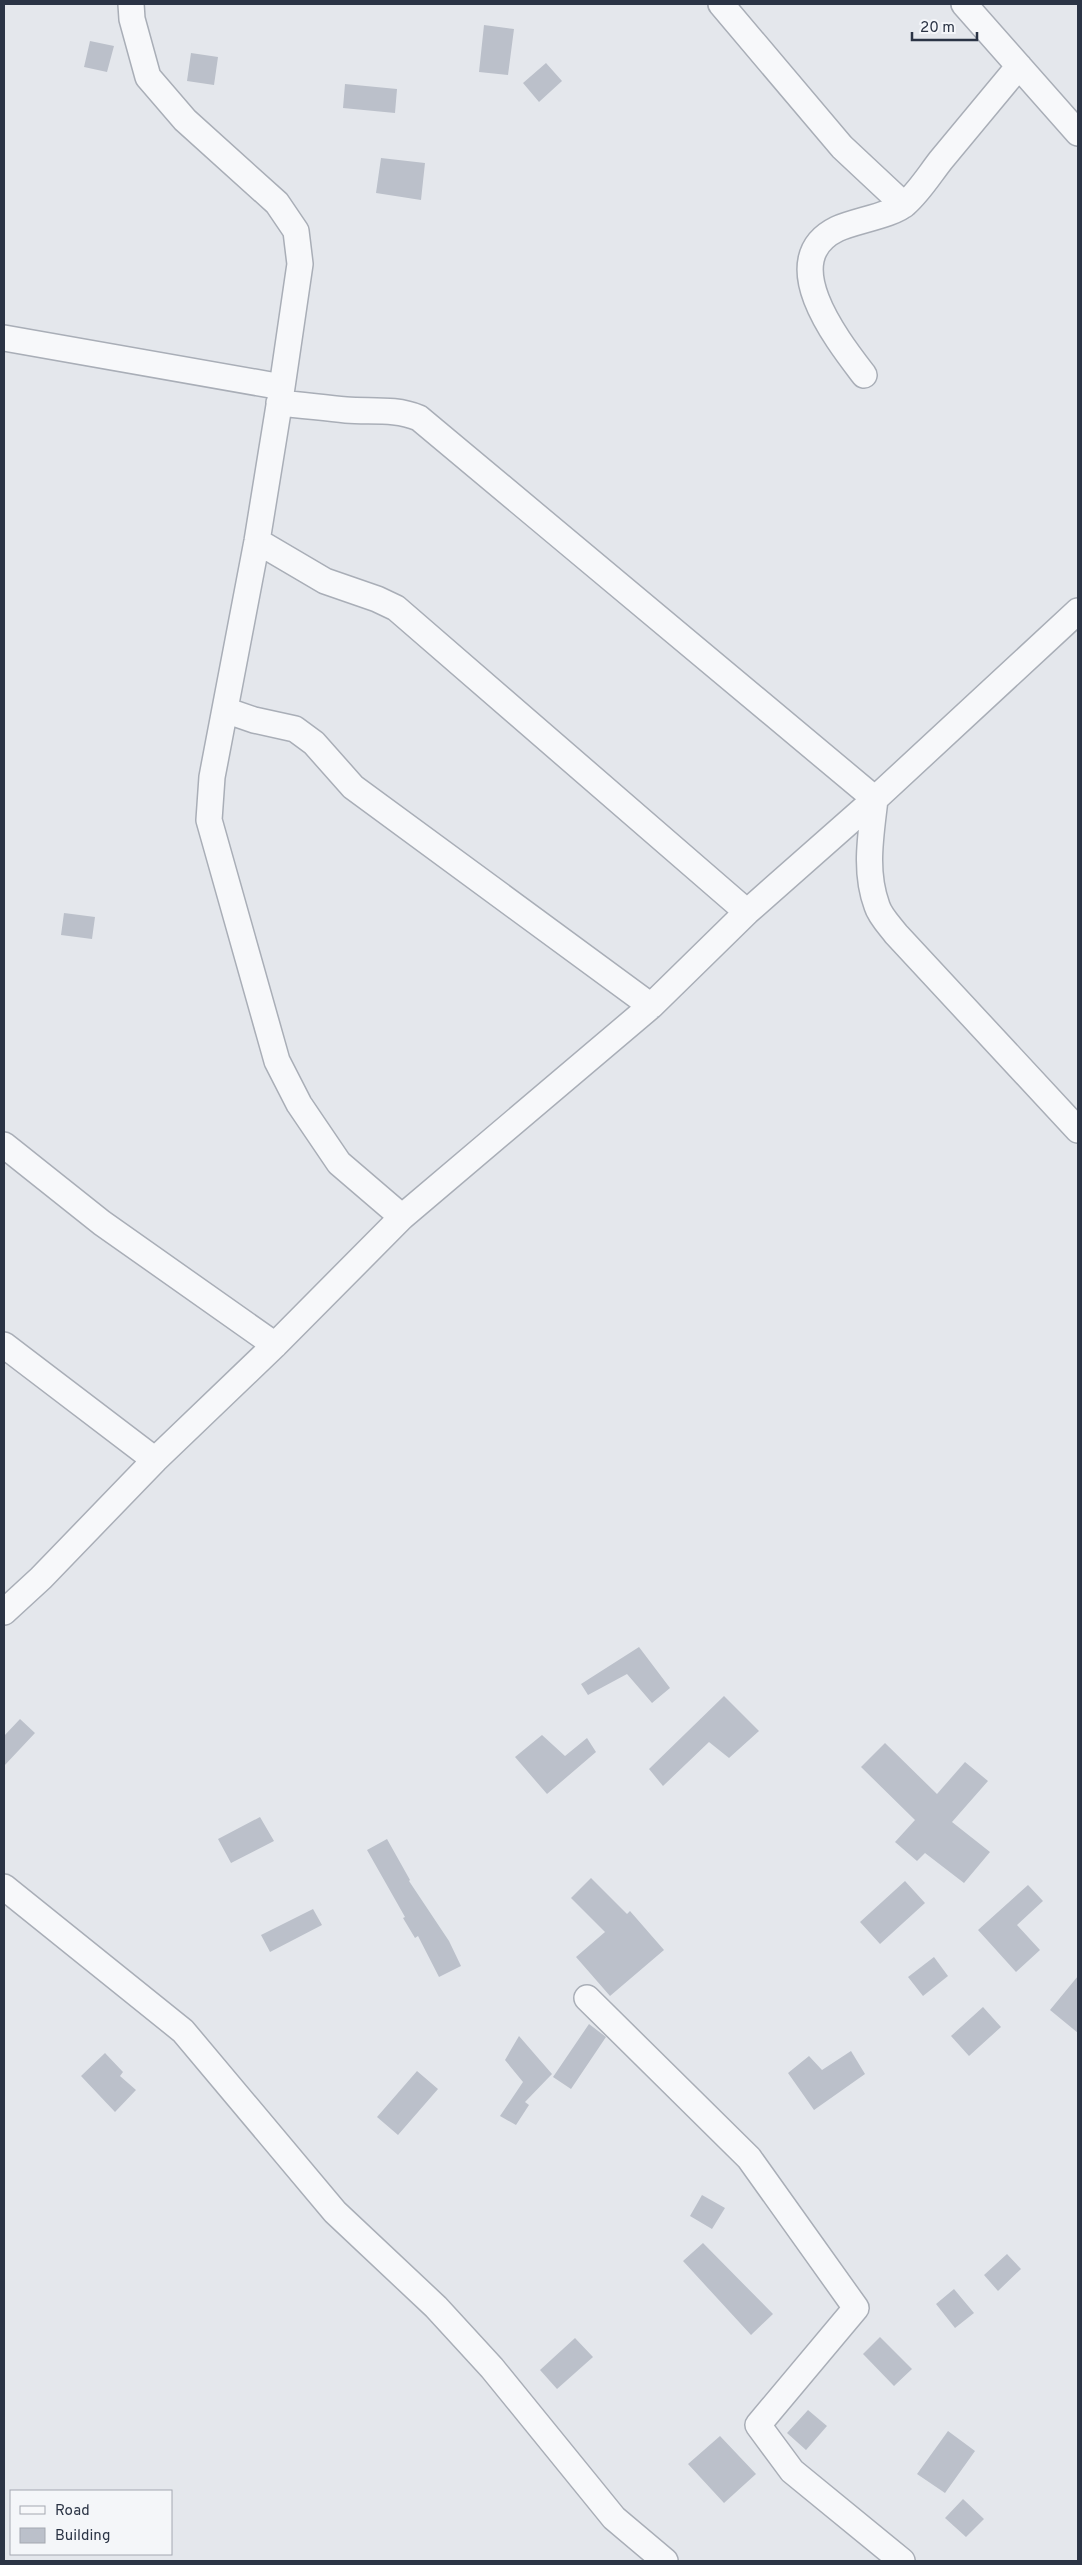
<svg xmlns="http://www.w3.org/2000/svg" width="1082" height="2565" viewBox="0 0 1082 2565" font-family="Overpass,sans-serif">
  <rect width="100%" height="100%" fill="#e4e7ec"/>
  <!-- building -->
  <path fill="#bbc0ca" d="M484,25L514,29L508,75L479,72Z
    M90,41L114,46L107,72L84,67Z
    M191,53L218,57L214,85L187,81Z
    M546,63L562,81L539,102L523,83Z
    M345,84L397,89L395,113L343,108Z
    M381,158L425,163L421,200L376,193Z
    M64,913L95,917L92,939L61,935Z
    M639,1647L670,1688L652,1703L627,1674L588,1695L581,1684Z
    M724,1696L759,1731L729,1758L709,1742L663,1786L649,1769Z
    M20,1719L35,1733L4,1766V1736Z
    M542,1735L565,1756L587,1738L596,1752L547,1794L515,1757Z
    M885,1743L937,1794L965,1762L988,1781L952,1822L990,1852L964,1883L925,1853L917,1861L895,1842L915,1820L861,1767Z
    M260,1817L274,1841L231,1863L218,1839Z
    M387,1839L410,1880L409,1881L449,1941L461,1966L439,1977L418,1936L415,1938L403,1918L405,1917L367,1850Z
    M591,1878L627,1914L630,1911L664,1950L610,1996L576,1957L605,1932L571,1898Z
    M905,1881L925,1903L880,1944L860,1922Z
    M1028,1885L1043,1901L1017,1925L1040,1950L1016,1972L978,1930Z
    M313,1909L322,1925L270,1952L261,1935Z
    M934,1957L948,1976L923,1996L908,1977Z
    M1078,1976V2033L1050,2010Z
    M983,2007L1001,2027L969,2056L951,2036Z
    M589,2024L606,2037L571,2089L553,2077Z
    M519,2036L552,2074L525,2102L529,2105L516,2125L500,2116L523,2082L505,2060Z
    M851,2051L865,2074L814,2110L788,2073L809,2056L822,2070Z
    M105,2053L123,2072L120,2076L136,2090L115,2112L81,2076Z
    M417,2071L438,2089L398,2135L377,2117Z
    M702,2195L725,2208L712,2229L690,2216Z
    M703,2243L773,2314L751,2335L683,2261Z
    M1007,2254L1021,2269L998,2291L984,2275Z
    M954,2289L974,2313L955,2328L936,2304Z
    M880,2337L912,2369L894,2386L863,2354Z
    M575,2338L593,2357L557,2389L540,2370Z
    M808,2410L827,2426L806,2450L787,2433Z
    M948,2431L975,2451L945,2493L917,2474Z
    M720,2436L756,2474L724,2503L688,2464Z
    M963,2499L984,2519L966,2537L945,2518Z"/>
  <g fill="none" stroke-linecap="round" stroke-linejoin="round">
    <defs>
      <path id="street" d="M131,4L132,19L148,77L185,120L277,203L296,231L300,264L282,387L257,541L212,777L209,820L277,1061L299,1104L339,1163L402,1217
        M721,4L842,147L904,205
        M964,4L1078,133
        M4,338L282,387
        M864,375C838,341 774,260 837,229C854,221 893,215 905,204C919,192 930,174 941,160C967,129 993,97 1019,66
        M279,403C302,405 324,408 346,410C371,412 395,408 419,418L875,799C871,835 864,871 877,906C880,916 890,926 896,934L1078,1130
        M257,541L325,581L377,599L396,608L747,912
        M225,710L254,720L295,729L314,743L353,787L651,1006
        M4,1145L102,1223L275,1345
        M4,1345L155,1460
        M4,1612L41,1578L155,1460L275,1345L402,1217L651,1006L747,912L875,799L1078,611
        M4,1887L183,2031L335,2212L436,2307L492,2368L614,2518L665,2561
        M587,1998L749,2158L856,2308L758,2425L792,2471L902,2561"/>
    </defs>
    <!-- street casing -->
    <use href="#street" stroke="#a9aeb7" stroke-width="28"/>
    <!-- street -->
    <use href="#street" stroke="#f7f8fa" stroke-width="25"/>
  </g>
  <!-- border -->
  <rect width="1082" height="2565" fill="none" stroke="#2b3445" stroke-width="10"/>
  <!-- legend -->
  <rect x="10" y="2490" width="162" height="65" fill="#f4f6f9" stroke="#a4a8b1"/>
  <rect x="20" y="2506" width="25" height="8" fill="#f7f8fa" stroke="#a4a8b1"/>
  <text x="55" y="2515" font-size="15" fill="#2b3445">Road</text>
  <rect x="20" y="2528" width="25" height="15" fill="#bbc0ca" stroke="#a4a8b1"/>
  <text x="55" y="2540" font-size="15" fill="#2b3445">Building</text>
  <!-- scale -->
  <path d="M912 32v8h65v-8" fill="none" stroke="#2b3445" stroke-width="2.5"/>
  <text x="920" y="32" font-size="15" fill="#2b3445" stroke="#f4f6f9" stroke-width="4" paint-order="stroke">20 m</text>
</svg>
